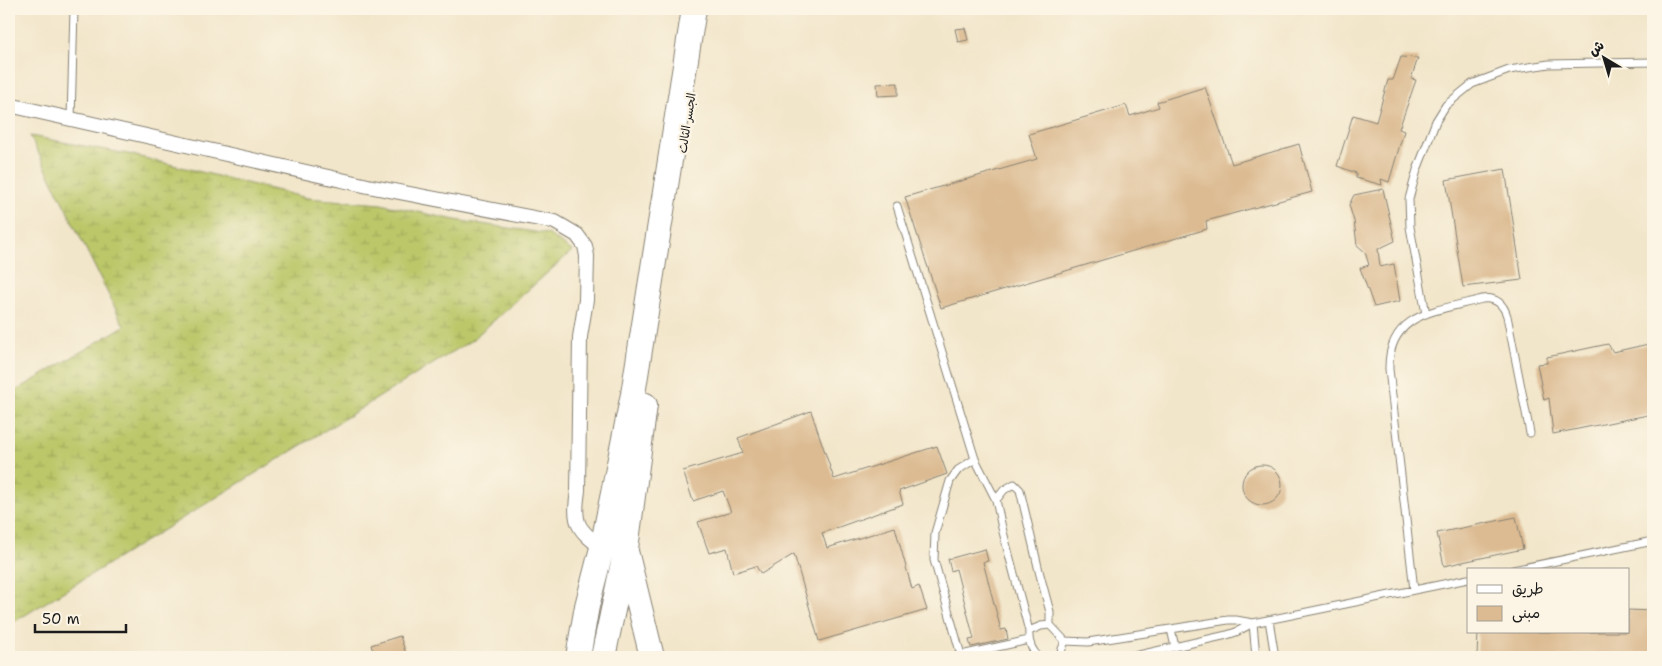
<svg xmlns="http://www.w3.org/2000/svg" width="1662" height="666" viewBox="0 0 1662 666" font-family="'Shantell Sans','Playpen Sans Arabic',sans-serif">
  <defs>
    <pattern id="wetland-marsh" width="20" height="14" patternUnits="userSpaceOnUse" patternTransform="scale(1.25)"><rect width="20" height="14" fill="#bbc769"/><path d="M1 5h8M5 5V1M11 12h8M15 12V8" fill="none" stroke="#a0aa5a"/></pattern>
  </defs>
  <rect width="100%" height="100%" fill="#fcf5e5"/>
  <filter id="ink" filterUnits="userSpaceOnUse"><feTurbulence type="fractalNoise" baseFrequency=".02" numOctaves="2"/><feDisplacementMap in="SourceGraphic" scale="10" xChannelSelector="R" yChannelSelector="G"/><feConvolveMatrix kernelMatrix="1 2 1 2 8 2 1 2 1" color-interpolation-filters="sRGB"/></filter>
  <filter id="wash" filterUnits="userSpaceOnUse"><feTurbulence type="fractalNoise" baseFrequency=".0096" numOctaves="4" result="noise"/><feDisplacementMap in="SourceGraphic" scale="20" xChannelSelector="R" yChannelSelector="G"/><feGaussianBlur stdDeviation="1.12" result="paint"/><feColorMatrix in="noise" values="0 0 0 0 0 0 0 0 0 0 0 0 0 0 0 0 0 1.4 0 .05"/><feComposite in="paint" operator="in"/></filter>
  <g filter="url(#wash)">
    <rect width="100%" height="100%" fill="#f2e6ca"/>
    <!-- wetland -->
    <path fill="url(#wetland-marsh)" stroke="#6c7242" d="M30,136L128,154L307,198L381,204L455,220L548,234L572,251L472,340L9,625V395L124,326Z"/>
    <g id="blocks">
      <!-- building -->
      <path fill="#dcbb92" d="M965,28L968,40L958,42L955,29Z
        M1401,57L1418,58L1411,79L1416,80L1399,129L1404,131L1389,182L1381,179L1382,185L1356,178V173L1337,166L1353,115L1376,122L1388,80H1393Z
        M898,83V95L878,96L877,84Z
        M1205,87L1232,164L1299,144L1312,192L1206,221L1207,229L941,308L905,197L1037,159L1029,134L1126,105L1130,116L1159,107L1157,102Z
        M1505,169L1522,280L1463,287L1446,180Z
        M1383,189L1395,241L1378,249L1380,267L1394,264L1400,301L1374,307L1360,268L1369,265L1365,252L1357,245L1354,221L1349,205L1354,195Z
        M1653,343V414L1553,434L1549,398L1544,400L1537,364L1547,363V357L1608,344L1613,352Z
        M811,411L834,479L937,446L947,474L899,491L903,504L822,533L827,548L895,527L912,589L919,586L927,610L819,641L794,554L761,574L756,566L733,573L727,548L709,553L698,522L731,512L723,491L693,501L683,471L743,453L738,438Z
        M1242 485a20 20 0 1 1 40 0a20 20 0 1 1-40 0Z
        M1516,517L1523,549L1444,566L1437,533Z
        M985,549L988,561L983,562L1001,630L1006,629L1008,639L971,647L969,640L974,639L956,569L951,571L948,559Z
        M1628,610L1653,611V657H1477L1478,632H1628Z
        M400,636L407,657H375L371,645Z"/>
    </g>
  </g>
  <g filter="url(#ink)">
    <use href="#blocks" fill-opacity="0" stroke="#878173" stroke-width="1"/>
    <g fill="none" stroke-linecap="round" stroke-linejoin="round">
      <defs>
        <path id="service" d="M71,119L74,9
          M897,206L975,459L996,500
          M1426,314L1410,227L1409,199L1417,170L1436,121L1446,105L1472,84L1509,70L1549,64L1653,62
          M1513,570L1653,541
          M1414,590L1389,369C1388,312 1438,311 1482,299C1495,297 1503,303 1507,316L1530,433
          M1269,620L1275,657
          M1253,623L1256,657
          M1171,629L1175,647
          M1029,631L1002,528L996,500L1004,490L1014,484L1020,490L1039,571L1050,612V625
          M1065,641L1088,642L1228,620H1236L1253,623
          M961,655L934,560L935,533L950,481L958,470L975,459
          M952,657L1029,640
          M1039,657C1031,650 1028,642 1029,631L1041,626L1050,625L1065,641L1059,657
          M1130,657L1227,635L1236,632L1253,623L1468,579"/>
        <path id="minor" d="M9,105L368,186L555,222L577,235L585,246L587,256L586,300L580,337L578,491C573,523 577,529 602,548"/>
        <path id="trunk" d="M627,555L652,657
          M578,657L587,606L602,548L633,394L694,9
          M603,657L626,549L645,405"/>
      </defs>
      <!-- service casing -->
      <use href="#service" stroke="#878173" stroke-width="9"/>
      <!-- minor casing -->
      <use href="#minor" stroke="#878173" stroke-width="16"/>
      <!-- trunk casing -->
      <use href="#trunk" stroke="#878173" stroke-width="26"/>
      <!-- service -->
      <use href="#service" stroke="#fff" stroke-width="7"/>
      <!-- minor -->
      <use href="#minor" stroke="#fff" stroke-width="14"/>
      <!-- trunk -->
      <use href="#trunk" stroke="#fff" stroke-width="24"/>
    </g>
  </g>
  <g text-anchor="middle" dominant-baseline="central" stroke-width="4.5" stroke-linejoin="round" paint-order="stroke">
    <!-- street labels -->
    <g font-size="12" fill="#1c1c1c" stroke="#fcf5e5">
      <text transform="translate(687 123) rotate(-81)">الجسر الثالث</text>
    </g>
  </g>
  <!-- margin -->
  <rect width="1662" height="666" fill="none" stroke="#fcf5e5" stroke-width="30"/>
  <!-- legend -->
  <rect x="1467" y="568" width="162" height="65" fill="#fcf5e5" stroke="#a29e95"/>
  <rect x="1477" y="585" width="25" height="8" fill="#ffffff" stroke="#a29e95"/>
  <text x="1512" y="594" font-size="15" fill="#1c1c1c">طريق</text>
  <rect x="1477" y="606" width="25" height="15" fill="#dcbb92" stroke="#a29e95"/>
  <text x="1512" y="618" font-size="15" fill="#1c1c1c">مبنى</text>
  <!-- north arrow -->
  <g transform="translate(1604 58) rotate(322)" stroke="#fcf5e5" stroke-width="4" paint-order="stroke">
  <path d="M0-4L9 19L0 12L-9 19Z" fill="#1c1c1c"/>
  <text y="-8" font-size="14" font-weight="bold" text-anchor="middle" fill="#1c1c1c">ش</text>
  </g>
  <!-- scale -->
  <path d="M35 624v8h91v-8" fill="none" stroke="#1c1c1c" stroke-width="2.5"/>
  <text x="42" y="624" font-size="15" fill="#1c1c1c" stroke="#fcf5e5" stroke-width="4" paint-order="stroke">50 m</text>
</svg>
